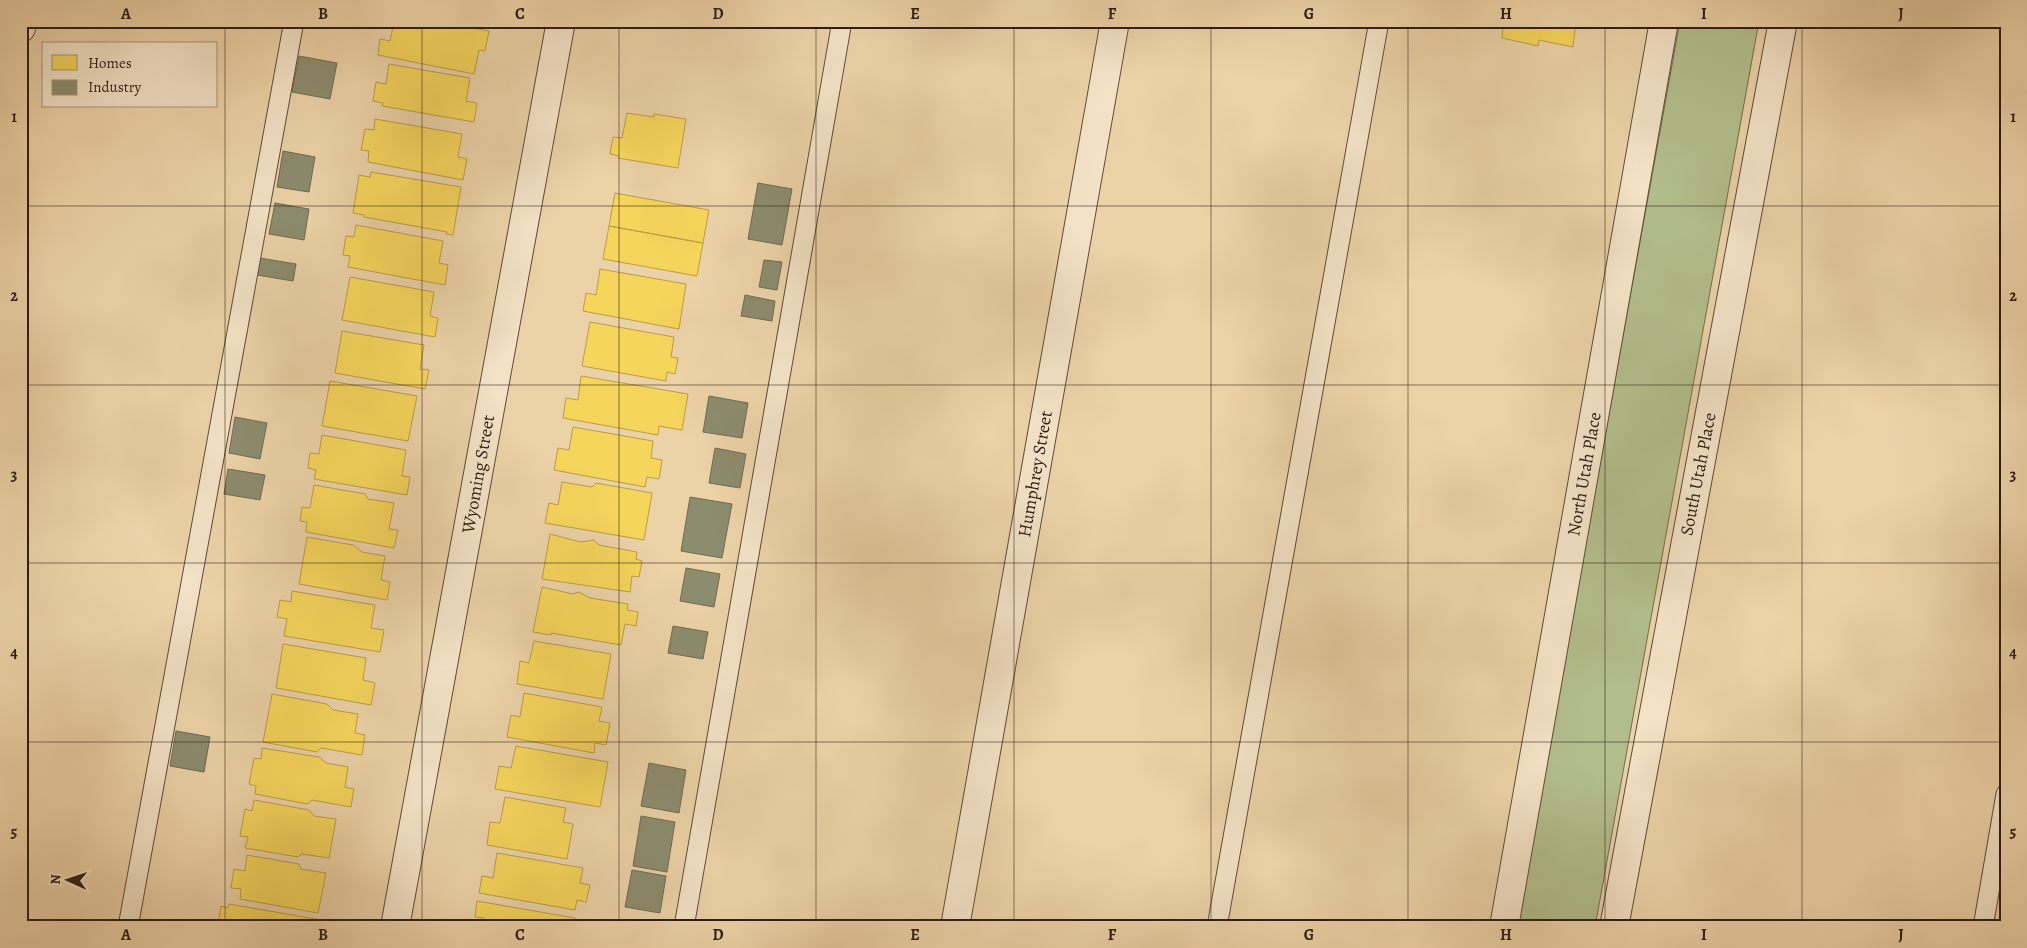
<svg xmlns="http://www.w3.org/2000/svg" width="2027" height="948" viewBox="0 0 2027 948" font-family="Alegreya,serif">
  <rect width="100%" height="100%" fill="#ecd2a7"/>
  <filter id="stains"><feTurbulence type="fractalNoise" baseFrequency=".004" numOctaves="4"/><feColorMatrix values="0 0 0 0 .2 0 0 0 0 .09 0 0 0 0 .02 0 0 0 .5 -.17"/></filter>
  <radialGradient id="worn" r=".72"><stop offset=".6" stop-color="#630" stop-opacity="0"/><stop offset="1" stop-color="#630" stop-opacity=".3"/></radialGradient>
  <!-- green -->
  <path fill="#b2bd8b" stroke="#706d50" d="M1680,21H1759L1595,927H1516Z"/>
  <!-- homes -->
  <path fill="#f6d55c" stroke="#ba9e47" d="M394,21H435L489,31L485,51L479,50L474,74L378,55L380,39L390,41Z
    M1492,21H1576L1573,47L1539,40L1538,46L1502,38L1503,24Z
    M389,64L470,78L466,101L477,103L474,122L382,106L383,103L373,101L376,82L386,84Z
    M627,113L654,117V114L686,119L678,168L618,158L619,156L610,154L613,137L622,138Z
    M375,119L462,134L458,157L467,159L463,180L368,162L369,151L361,150L365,129L374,130Z
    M371,172L461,187L453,235L446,234L447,232L364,217V215L353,213L359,175L370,177Z
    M615,193L709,210L703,243L609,226Z
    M356,225L443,241L439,263L448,265L445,285L348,267L350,256L343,255L346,236L354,237Z
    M609,226L703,243L697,276L603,259Z
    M600,269L686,284L679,329L583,311L586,293L596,295Z
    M350,277L434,292L430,316L438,318L435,337L342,320Z
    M590,322L674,337L671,357L678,358L675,374L667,372L666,381L582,366Z
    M342,331L424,345L420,369L429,370L425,389L335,373Z
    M581,376L688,394L682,430L659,426L658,435L563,418L566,398L578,400Z
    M330,381L417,396L408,441L322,426Z
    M573,427L653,441L651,458L662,460L659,479L647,477L645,487L554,470L558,448L569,450Z
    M322,435L406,450L402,476L410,477L407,495L314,479L316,470L308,468L310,453L319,454Z
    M562,482L592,487L596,483L652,493L644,540L545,523L549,503L558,505Z
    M314,485L365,494L368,499L394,503L389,529L398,530L394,548L306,532L307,522L300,521L302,507L310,508Z
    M550,534L581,542L594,540L599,545L637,552L636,559L642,561L639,577L632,576L630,592L542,579Z
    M307,537L353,545L362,552L385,556L381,580L390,582L387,600L299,584Z
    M542,587L573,594L579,592L590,598L628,604L627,610L638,612L636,626L625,624L621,645L551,633V635L533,632Z
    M292,591L375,605L371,628L384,630L380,652L284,636L287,619L277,617L280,600L291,602Z
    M534,641L611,654L603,699L517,684L520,661L529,663Z
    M283,644L366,658L363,680L375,683L371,705L276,688Z
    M524,693L602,707L599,721L610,723L606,745L595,743L594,753L507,737L511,715L520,717Z
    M272,694L327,704L333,710L358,714L355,733L365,735L362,755L321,748L317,752L263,742Z
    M516,746L608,762L600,807L495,789L499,766L511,768Z
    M262,748L319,757L326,763L348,767L345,787L354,789L351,807L312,800L307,804L255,794L256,786L249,784L254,758L261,759Z
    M505,797L566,808L563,822L573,824L567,859L487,845L490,822L500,823Z
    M254,800L309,810L314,816L336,819L329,858L302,854L298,857L245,848L248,837L240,836L245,809L252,811Z
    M497,853L583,868L580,883L590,885L586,902L577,900L575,910L479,893L482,876L493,878Z
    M247,855L299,864L301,869L326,873L318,913L240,899L241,889L231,888L234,869L245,871Z
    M477,901L575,918L573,927H482L484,918L475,917Z
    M229,904L321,920L320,927H218L221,906L228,908Z"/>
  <!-- industry -->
  <path fill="#8c8c6e" stroke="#706b53" d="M299,56L337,63L330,99L292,92Z
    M283,151L315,157L309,192L277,187Z
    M758,183L792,189L782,245L748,239Z
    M275,203L309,209L304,240L269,234Z
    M260,258L296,264L293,281L257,275Z
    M764,260L782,262L777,290L759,287Z
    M745,295L775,301L772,321L741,316Z
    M709,396L748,403L742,438L703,432Z
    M235,417L267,423L260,459L229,453Z
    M715,448L746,454L740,488L709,483Z
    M228,469L265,475L260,500L224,494Z
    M690,497L732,504L722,558L681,551Z
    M686,568L720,574L714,607L680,601Z
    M673,626L708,632L703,659L668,653Z
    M176,731L210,737L204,772L170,766Z
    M649,763L686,770L679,813L641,806Z
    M641,816L675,822L667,872L633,866Z
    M632,870L666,876L660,913L625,907Z"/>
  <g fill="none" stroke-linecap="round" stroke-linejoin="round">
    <defs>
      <path id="lane" d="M128,927L294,21
        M684,927L842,21
        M1217,927L1379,21
        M1983,927L2006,794"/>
      <path id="street" d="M21,28L22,21
        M395,927L561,21
        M955,927L1115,21
        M1504,927L1664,21
        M1614,927L1783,21"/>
    </defs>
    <!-- lane casing -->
    <use href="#lane" stroke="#5d4a3a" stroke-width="21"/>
    <!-- street casing -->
    <use href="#street" stroke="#5d4a3a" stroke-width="30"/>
    <!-- lane -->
    <use href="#lane" stroke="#f3e2c6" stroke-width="19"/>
    <!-- street -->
    <use href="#street" stroke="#f3e2c6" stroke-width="28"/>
  </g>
  <!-- grid -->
  <path fill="none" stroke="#2d1d15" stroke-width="1" stroke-opacity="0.55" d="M225,21V927M422,21V927M619,21V927M816,21V927M1014,21V927M1211,21V927M1408,21V927M1605,21V927M1802,21V927M21,206H2006M21,385H2006M21,563H2006M21,742H2006"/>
  <g text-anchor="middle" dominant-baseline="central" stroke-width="5" stroke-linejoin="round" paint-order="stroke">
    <!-- street labels -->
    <g font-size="18" fill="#2d1d15" stroke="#f3e2c6">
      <text transform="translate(478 474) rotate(-80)">Wyoming Street</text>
      <text transform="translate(1035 474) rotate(-80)">Humphrey Street</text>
      <text transform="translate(1584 474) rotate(-80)">North Utah Place</text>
      <text transform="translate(1698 474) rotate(-79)">South Utah Place</text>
    </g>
  </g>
  <!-- margin -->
  <rect width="2027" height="948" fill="none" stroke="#ecd2a7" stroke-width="55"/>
  <!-- legend -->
  <rect x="42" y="42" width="175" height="65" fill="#f3e2c6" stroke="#a4937f"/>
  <rect x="52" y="55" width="25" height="15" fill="#f6d55c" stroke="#a4937f"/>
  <text x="88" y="68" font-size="15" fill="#2d1d15">Homes</text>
  <rect x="52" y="80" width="25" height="15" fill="#8c8c6e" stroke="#a4937f"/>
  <text x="88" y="92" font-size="15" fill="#2d1d15">Industry</text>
  <!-- north arrow -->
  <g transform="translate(68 880) rotate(273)" stroke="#f3e2c6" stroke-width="4" paint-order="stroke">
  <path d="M0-4L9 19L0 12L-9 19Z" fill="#2d1d15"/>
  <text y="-8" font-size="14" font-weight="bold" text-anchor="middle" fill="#2d1d15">N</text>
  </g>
  <rect x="28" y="28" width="1972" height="892" fill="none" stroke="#2d1d15" stroke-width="2"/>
  <g font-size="16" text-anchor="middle" font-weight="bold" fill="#2d1d15">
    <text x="126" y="19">A</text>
    <text x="323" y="19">B</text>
    <text x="520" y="19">C</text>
    <text x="718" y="19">D</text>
    <text x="915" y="19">E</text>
    <text x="1112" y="19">F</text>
    <text x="1309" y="19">G</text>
    <text x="1506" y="19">H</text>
    <text x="1704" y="19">I</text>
    <text x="1901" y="19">J</text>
    <text x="14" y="122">1</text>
    <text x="2013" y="122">1</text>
    <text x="14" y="301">2</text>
    <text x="2013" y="301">2</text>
    <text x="14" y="480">3</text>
    <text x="2013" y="480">3</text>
    <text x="14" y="658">4</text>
    <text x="2013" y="658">4</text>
    <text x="14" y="837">5</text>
    <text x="2013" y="837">5</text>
    <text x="126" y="940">A</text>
    <text x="323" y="940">B</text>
    <text x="520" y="940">C</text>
    <text x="718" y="940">D</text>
    <text x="915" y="940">E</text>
    <text x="1112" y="940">F</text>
    <text x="1309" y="940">G</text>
    <text x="1506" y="940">H</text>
    <text x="1704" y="940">I</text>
    <text x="1901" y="940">J</text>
  </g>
  <rect width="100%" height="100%" filter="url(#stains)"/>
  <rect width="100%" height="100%" fill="url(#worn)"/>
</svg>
